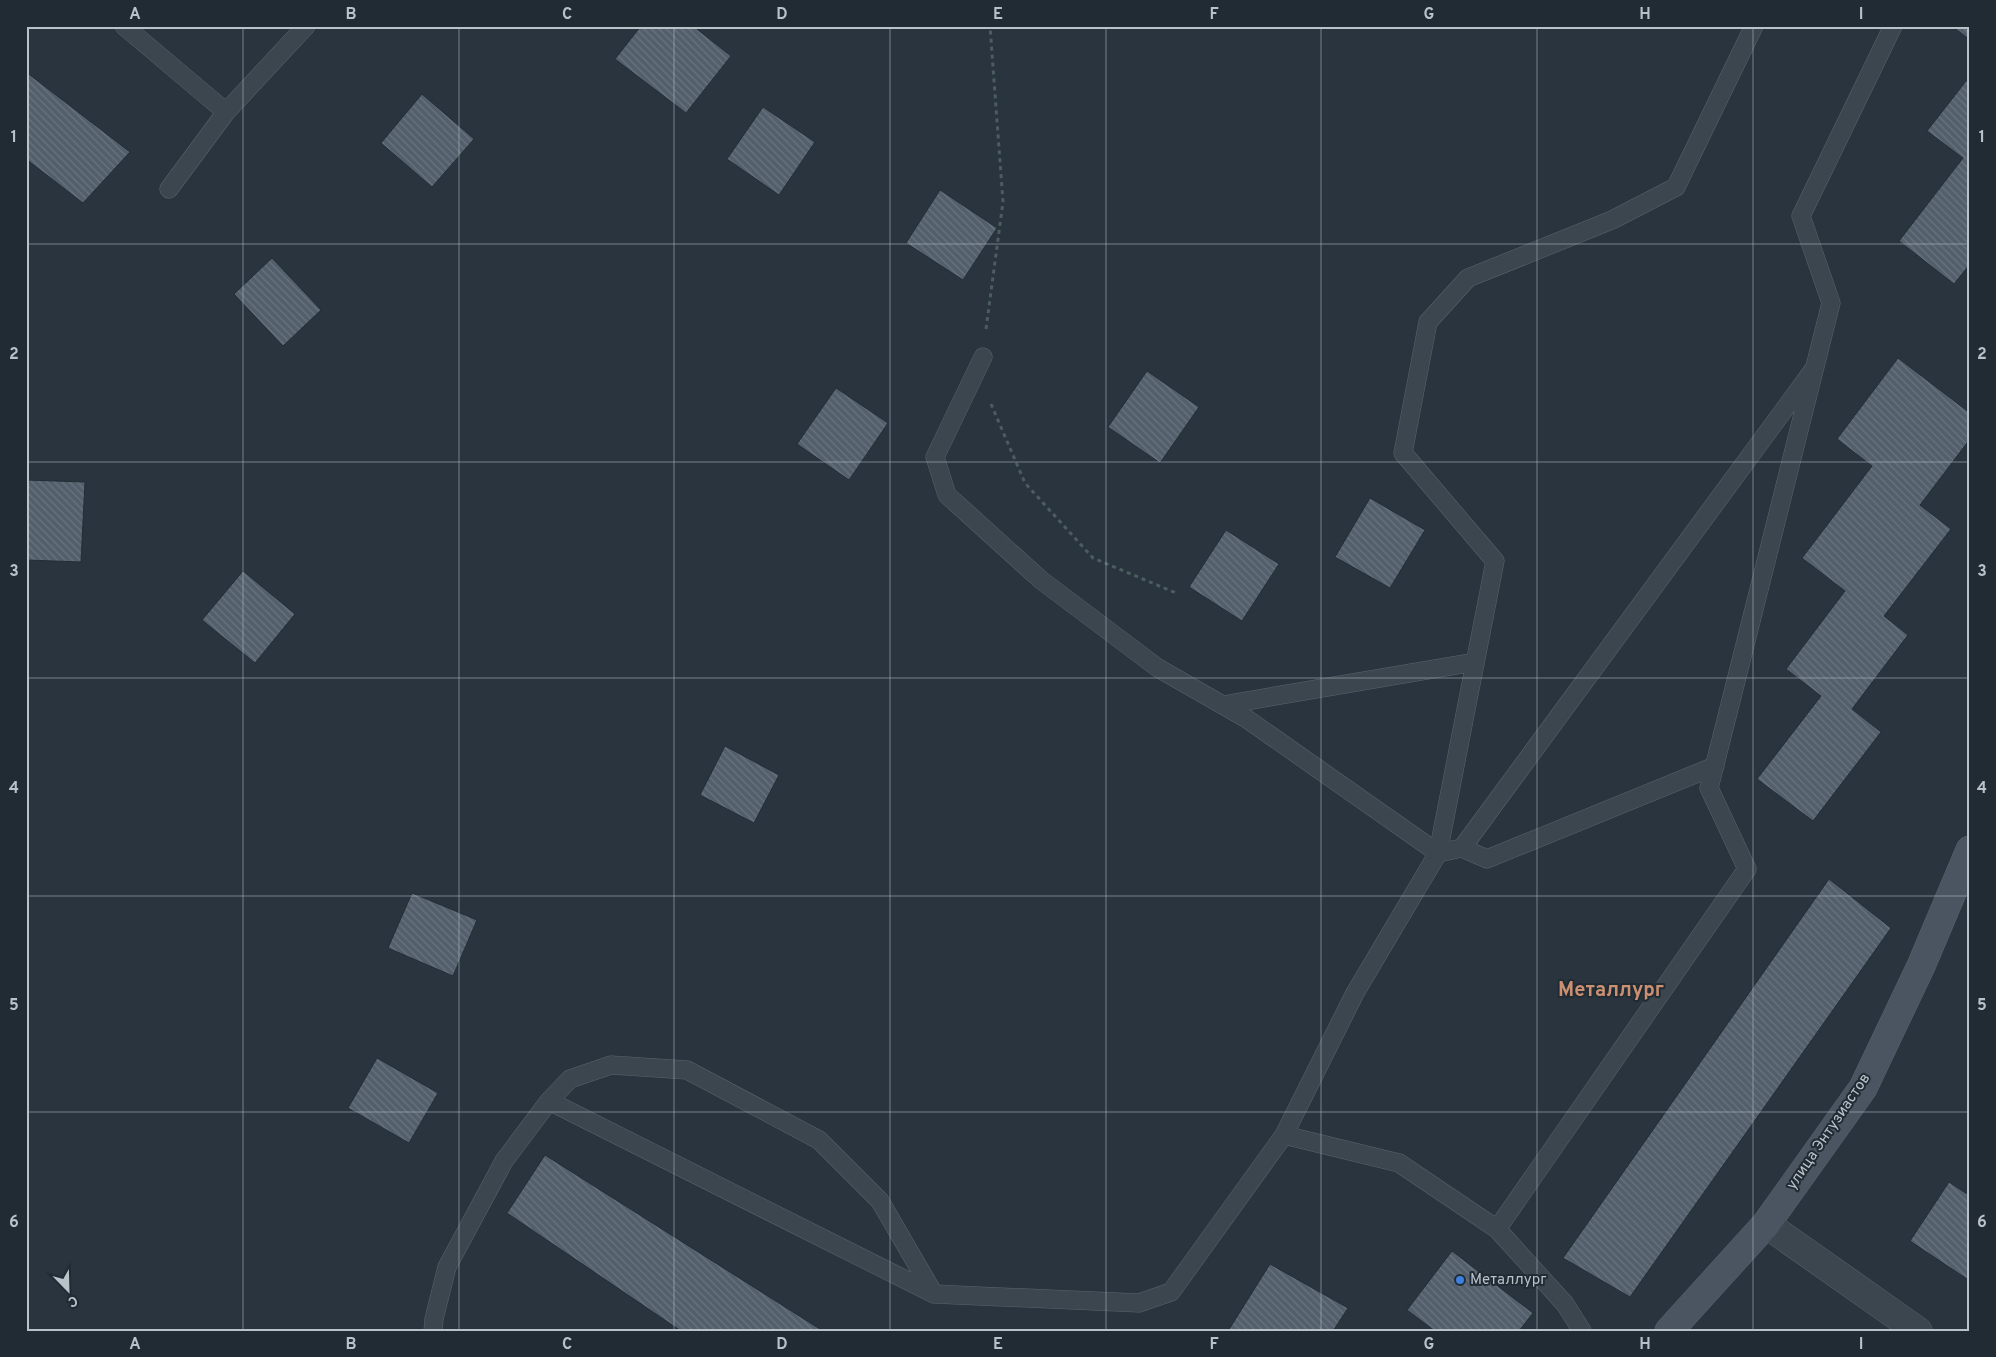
<svg xmlns="http://www.w3.org/2000/svg" width="1996" height="1357" viewBox="0 0 1996 1357" font-family="Overpass,sans-serif">
  <defs>
    <pattern id="building-back-hatch" width="6" height="6" patternUnits="userSpaceOnUse" patternTransform="scale(1.25)"><rect width="6" height="6" fill="#545f6c"/><path d="M-1 5l2 2M0 0l6 6M5-1l2 2" fill="none" stroke="#6a7480"/></pattern>
  </defs>
  <rect width="100%" height="100%" fill="#29343e"/>
  <!-- building -->
  <path fill="url(#building-back-hatch)" stroke="#232d36" d="M641,26H693L731,56L686,113L615,59Z
    M1952,26H1970V40Z
    M26,72L130,152L83,203L26,159Z
    M1970,76V264L1954,284L1899,241L1963,158L1927,131Z
    M422,94L474,139L432,187L381,143Z
    M763,107L815,142L779,195L727,159Z
    M940,190L997,228L963,280L906,243Z
    M272,258L321,310L283,346L234,294Z
    M1898,358L1970,413V439L1920,505L1951,529L1884,616L1908,635L1852,709L1881,732L1813,821L1757,779L1821,696L1786,669L1845,591L1802,558L1872,466L1837,439Z
    M1147,371L1199,407L1160,463L1108,427Z
    M836,388L888,423L849,480L797,444Z
    M26,480L85,482L81,562L26,560Z
    M1370,498L1425,530L1390,588L1335,557Z
    M1226,530L1279,564L1242,621L1189,587Z
    M243,571L295,614L255,663L202,620Z
    M725,746L779,775L754,823L700,795Z
    M1829,879L1891,928L1630,1297L1563,1258Z
    M412,893L477,920L453,976L388,948Z
    M377,1058L438,1093L409,1143L348,1108Z
    M545,1155L823,1331H681L507,1213Z
    M1949,1182L1970,1196V1281L1910,1241Z
    M1452,1251L1533,1313L1519,1331H1435L1407,1310Z
    M1270,1264L1348,1308L1333,1331H1228Z"/>
  <g fill="none" stroke-linecap="round" stroke-linejoin="round">
    <defs>
      <path id="lane" d="M124,26L226,112L169,189
        M1754,26L1676,187L1612,220L1468,278L1428,322L1403,453L1495,561L1438,853L1462,848L1814,369
        M226,112L306,26
        M983,357L935,457L947,495L1041,580L1158,668L1247,719L1438,853L1355,993L1284,1135
        M1223,705L1475,662
        M1462,848L1487,859L1715,766
        M549,1101L570,1079L611,1065L687,1070L819,1140L880,1201L934,1294
        M1497,1229L1747,869L1709,788L1831,303L1801,216L1893,26
        M433,1331L434,1319L447,1267L504,1161L549,1101L934,1294L1139,1303L1171,1292L1284,1135L1399,1163L1497,1229L1565,1304L1582,1331"/>
      <path id="street" d="M1766,1224L1918,1331"/>
      <path id="secondary" d="M1669,1331L1766,1224L1863,1088L1921,966L1970,850"/>
    </defs>
    <!-- lane casing -->
    <use href="#lane" stroke="#5a646c" stroke-width="19"/>
    <!-- street casing -->
    <use href="#street" stroke="#5a646c" stroke-width="29"/>
    <!-- secondary casing -->
    <use href="#secondary" stroke="#5a646c" stroke-width="29"/>
    <!-- path -->
    <path stroke="#4b5d5e" stroke-width="3" stroke-dasharray="4 4" stroke-linecap="butt" d="M986,329L1003,202L990,26
      M991,404L1025,483L1093,558L1176,593"/>
    <!-- lane -->
    <use href="#lane" stroke="#3c464f" stroke-width="18"/>
    <!-- street -->
    <use href="#street" stroke="#3c464f" stroke-width="28"/>
    <!-- secondary -->
    <use href="#secondary" stroke="#4b5561" stroke-width="28"/>
  </g>
  <!-- grid -->
  <path fill="none" stroke="#b9c1c9" stroke-width="1" stroke-opacity="0.55" d="M243,26V1331M459,26V1331M674,26V1331M890,26V1331M1106,26V1331M1321,26V1331M1537,26V1331M1753,26V1331M26,244H1970M26,462H1970M26,678H1970M26,896H1970M26,1112H1970"/>
  <!-- markers -->
  <circle fill="#3f7fe0" stroke="#212b34" stroke-width="2" cx="1460" cy="1280" r="5"/>
  <g text-anchor="middle" dominant-baseline="central" stroke-width="4" stroke-linejoin="round" paint-order="stroke">
    <!-- street labels -->
    <g font-size="15" fill="#b9c1c9" stroke="#212b34">
      <text transform="translate(1829 1132) rotate(-56)">улица Энтузиастов</text>
    </g>
    <!-- poi labels -->
    <g font-size="15" fill="#b9c1c9" stroke="#212b34" text-anchor="start">
      <text x="1470" y="1280">Металлург</text>
    </g>
    <!-- district labels -->
    <g font-size="20" font-weight="bold" fill="#cb9072" stroke="#212b34">
      <text x="1611" y="991">Металлург</text>
    </g>
  </g>
  <!-- border -->
  <rect width="1996" height="1357" fill="none" stroke="#212b34" stroke-width="55"/>
  <!-- north arrow -->
  <g transform="translate(68 1290) rotate(157)" stroke="#212b34" stroke-width="4" paint-order="stroke">
  <path d="M0-4L9 19L0 12L-9 19Z" fill="#b9c1c9"/>
  <text y="-8" font-size="14" font-weight="bold" text-anchor="middle" fill="#b9c1c9">С</text>
  </g>
  <rect x="28" y="28" width="1940" height="1302" fill="none" stroke="#b9c1c9" stroke-width="2"/>
  <g font-size="16" text-anchor="middle" font-weight="bold" fill="#b9c1c9">
    <text x="135" y="19">A</text>
    <text x="351" y="19">B</text>
    <text x="567" y="19">C</text>
    <text x="782" y="19">D</text>
    <text x="998" y="19">E</text>
    <text x="1214" y="19">F</text>
    <text x="1429" y="19">G</text>
    <text x="1645" y="19">H</text>
    <text x="1861" y="19">I</text>
    <text x="14" y="142">1</text>
    <text x="1982" y="142">1</text>
    <text x="14" y="359">2</text>
    <text x="1982" y="359">2</text>
    <text x="14" y="576">3</text>
    <text x="1982" y="576">3</text>
    <text x="14" y="793">4</text>
    <text x="1982" y="793">4</text>
    <text x="14" y="1010">5</text>
    <text x="1982" y="1010">5</text>
    <text x="14" y="1227">6</text>
    <text x="1982" y="1227">6</text>
    <text x="135" y="1349">A</text>
    <text x="351" y="1349">B</text>
    <text x="567" y="1349">C</text>
    <text x="782" y="1349">D</text>
    <text x="998" y="1349">E</text>
    <text x="1214" y="1349">F</text>
    <text x="1429" y="1349">G</text>
    <text x="1645" y="1349">H</text>
    <text x="1861" y="1349">I</text>
  </g>
</svg>
